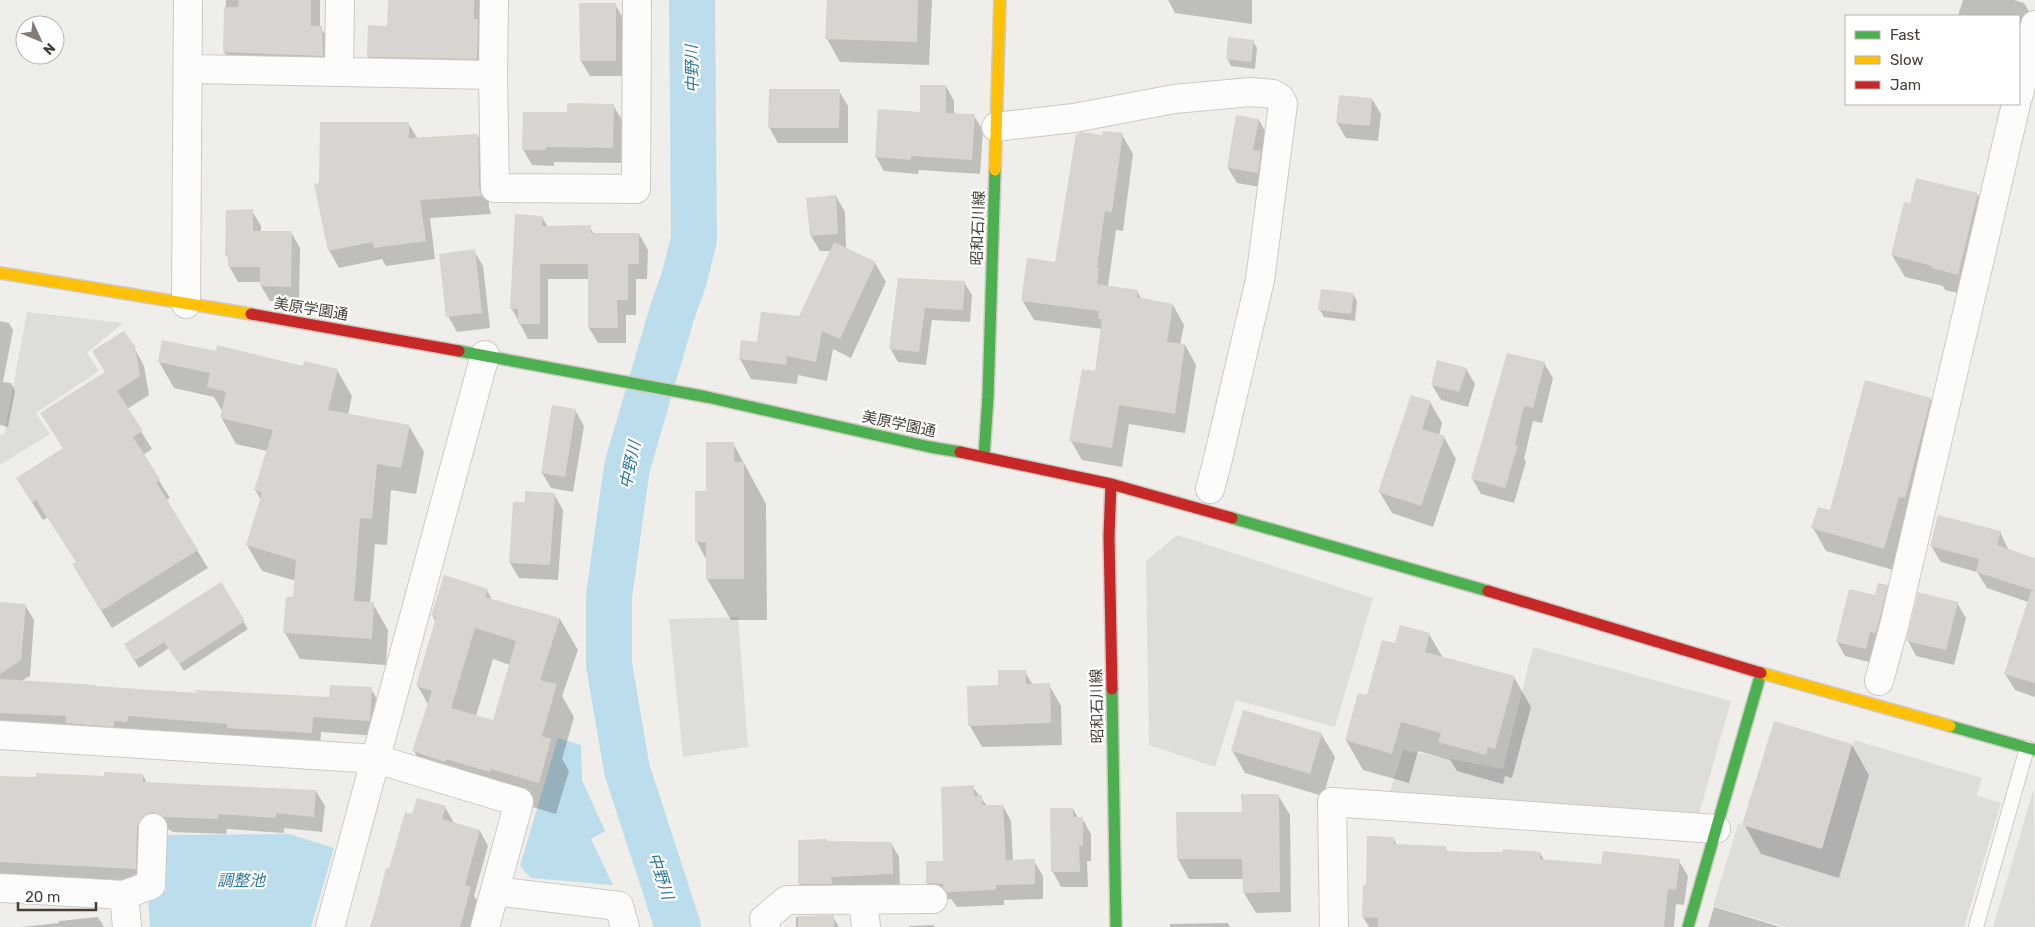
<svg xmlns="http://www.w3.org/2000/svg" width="2035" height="927" viewBox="0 0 2035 927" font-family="Rubik,'Noto Sans JP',sans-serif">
  <rect width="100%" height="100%" fill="#f0eeea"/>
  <!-- parking -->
  <path fill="#dfddda" d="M27,312L123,323L87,353L99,371L36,413L50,434L0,465V435H4Z
    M1177,535L1373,598L1335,727L1236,700L1215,767L1149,745L1146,561Z
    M738,617L748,747L683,757L669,619Z
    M1533,647L1731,701L1699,814L1389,794L1403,750L1503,769Z
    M1854,740L1982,778L1977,796L2001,803L1964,927H1786L1713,906L1738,824L1822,848Z
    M2034,788L2035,927H1993Z"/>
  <!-- water -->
  <path fill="#bcddec" d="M558,738L581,745L582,780L605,831L591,839L613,885L531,878L520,866Z
    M289,834L334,848L311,927H150L148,898L167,890L161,884L164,835Z"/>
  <!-- shadow -->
  <path fill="#0003" fill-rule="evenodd" d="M226,0H320V27L332,45L333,73L235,70L224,52Z
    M389,0H482L486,74L377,72L368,57L389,27Z
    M828,0H932L929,65L840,62L827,39Z
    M1168,0H1252V24L1175,13Z
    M1963,0H2014L2024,3L2033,18L2019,78V16H1958Z
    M615,4L624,20L625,76H590L581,61Z
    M1253,41L1257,48L1255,69L1231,66L1227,58Z
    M946,86L954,101V114L974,116L983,130L980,174L919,170L918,174L884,171L876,157L921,114Z
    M839,91L848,106V143H778L769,127Z
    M1372,99L1381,114L1378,141L1346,138L1337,123Z
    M613,105L622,120L621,163L554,162V166L532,165L523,149L568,114Z
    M1259,120L1267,135L1266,188L1237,183L1228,168Z
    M408,123L418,139L478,136L488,153L489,207L491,214L430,218L435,259L386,266L382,259L339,268L329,250Z
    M1122,135L1133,154L1123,231L1116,230L1108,286L1137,291L1142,300L1173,305L1184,325L1180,345H1185L1196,365L1185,433L1129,424L1122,467L1082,460L1071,441L1096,372L1102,329L1034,320L1022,300L1056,264L1104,137Z
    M1977,194L1989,215L1970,296L1945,290L1943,286L1905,277L1892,255L1911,205Z
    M836,196L845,212L846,249L875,263L886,282L851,358L833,349L827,381L798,375L797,384L751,379L740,359L743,341L759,343L800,318L831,251H820L811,236L808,199Z
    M252,211L261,226V232H291L300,248L299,302L270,301L261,286V282H238L229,266V260L227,256Z
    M517,216L542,217L548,227H590L594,234H639L648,250L647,279H636V315H626V343H598L589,328V279H548V339H528L512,309Z
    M474,251L483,266L490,328L457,332L448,316Z
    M899,279L964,282L972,295L970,322L932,320L926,365L898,362L890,348Z
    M1353,294L1357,301L1355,321L1324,317L1320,310Z
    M0,321L9,323L13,330L3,382L11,383L15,391L8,427L0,425Z
    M134,347L144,366L149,395L127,409L152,449L143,455L170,498L166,500L208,568L112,628L84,583L77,562L48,517L43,520L28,496L64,449L106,373Z
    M159,362L337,370L352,396L348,415L409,426L424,452L416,494L391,490L387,545L375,544L370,603L373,604L388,630L386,665L300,659L285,633L294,599L296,581L262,571L247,545L261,500L255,490L267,451L236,444L221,417L222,411L214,397L174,388Z
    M1544,363L1553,378L1542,423L1533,421L1524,459L1526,462L1514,503L1481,494L1472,478Z
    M1466,369L1475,384L1468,407L1441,400L1432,385Z
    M1931,399L1944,422L1897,571L1826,551L1813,528L1830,511Z
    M1430,402L1442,423L1439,436L1444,437L1456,459L1433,527L1392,513L1379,491Z
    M575,410L584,426L573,492L551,488L542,473Z
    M733,443L766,504L767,620H731L707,579V561L697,542L696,492H707Z
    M554,494L563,510L558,580L519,578L510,563L526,504Z
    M2000,532L2009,551L2035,559V697L2015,690L2005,674L2028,602L1987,588L1977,572L1941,562L1931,546Z
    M220,584L248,629L184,671L169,648L139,668L125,645Z
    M1887,586L1895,600L1873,663L1845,656L1837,642Z
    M487,590L492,600L560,619L578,650L562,696L574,717L562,759L569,771L556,814L509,800L432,782L414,751L429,706L417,685L436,622L432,615ZM493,659L510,665L494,722L476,716Z
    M0,603L25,605L34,620L30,676L20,682L199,695L330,698L371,689L380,704L378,736L321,732L320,748L0,728Z
    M1957,603L1966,618L1954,665L1916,656L1908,641Z
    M1429,634L1443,658L1514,677L1531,707L1512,778L1505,776L1503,784L1457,771L1450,760L1418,751L1409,783L1363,770L1346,740L1359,695L1367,697L1396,645Z
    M1025,672L1033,685H1049L1061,706L1062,745L982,747L970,726L999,686Z
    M1321,734L1335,757L1323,796L1245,773L1232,750Z
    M1852,745L1869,775L1839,878L1761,854L1744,824Z
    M143,775L147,784L316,791L325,806L322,832L284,828V833L227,829L226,834L173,832L164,827L144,884L0,877V777L37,779Z
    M973,787L987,806H1003L1011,821L1013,861H1034L1043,876V899L1004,900V905L957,907L951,899L936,898L927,883V862H944Z
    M1278,795L1290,815L1291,912L1256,913L1244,893V879H1189L1178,859L1243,813Z
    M445,807L454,823L480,831L488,846L474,896L479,904L473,927H370L390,870L413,815Z
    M1052,809H1073L1078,818H1082L1091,834V861H1087L1088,887H1061L1053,872Z
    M1393,838L1397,845L1445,848L1448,852L1540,853L1545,861L1602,866L1679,861L1688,876L1684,905L1676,904L1674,927H1369L1363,917L1367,887Z
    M891,843L899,857L900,888L807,898L799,884Z
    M1714,907L1781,927H1708Z
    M98,917L104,927H21L59,923V921Z
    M796,917H833L839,927H796Z
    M1228,923L1230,927H1170V924Z
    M933,925L935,927H909V926Z"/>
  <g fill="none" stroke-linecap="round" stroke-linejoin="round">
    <!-- river -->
    <path stroke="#bcddec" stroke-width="46" d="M678,927L627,770L609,665V596L627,467L672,313L684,279L694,239L692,0"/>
  </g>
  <!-- building -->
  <path fill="#d8d5d1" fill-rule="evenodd" d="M239,0H311V26H322L323,56L223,52L224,7H238Z
    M388,0H474V19H478L477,59L367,57L368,25L387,26Z
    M827,0H918L917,42L825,39Z
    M579,3H616V61H580Z
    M1228,37L1254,40L1251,62L1226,59Z
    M920,85H946V113L975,114L972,160L911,156V160L875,157L878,109L920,112Z
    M769,89H840L839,128H768Z
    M1339,95L1372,98L1370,126L1336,123Z
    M567,103L614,104L613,148L546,147V150H522L523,112H567Z
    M1236,115L1259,119L1253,150L1261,151L1258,173L1227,168Z
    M320,122H409V138L478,134L479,188L482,196L420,200L426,241L374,248L373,242L328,251L314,184L319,183Z
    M1103,131L1123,133L1112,212L1105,211L1097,268H1099L1097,284L1138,290L1137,297L1173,304L1167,342L1185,344L1175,414L1119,405L1112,448L1069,441L1082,369L1095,371L1102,319H1098L1099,311L1021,301L1027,258L1055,262L1076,134L1083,132L1102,135Z
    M1916,178L1978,193L1958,275L1931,268L1932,266L1891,255L1904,202L1910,203Z
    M836,195L838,234L810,236L806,198Z
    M253,209V231H292L291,287L260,286V267H228V256H225L226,210Z
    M515,214L543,216L542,226L591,225V233H639V264H628V300H617L618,328H588V264H540V324H518V309H510Z
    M834,242L876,262L840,339L822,331L816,362L787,356L786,365L739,359L741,340L757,342L761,312L799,316Z
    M475,249L482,313L446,317L439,254Z
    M898,278L965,281L963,310L925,308L919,352L889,349Z
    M1321,289L1354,293L1351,314L1318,310Z
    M124,331L135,346L140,376L117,391L143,431L133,437L160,479L156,482L198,550L101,611L72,564L76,562L36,500L32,503L16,478L63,448L40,413L105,372L92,351Z
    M162,340L216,351L217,345L303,366L304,361L338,369L328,410L410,425L401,468L377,464L372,519L360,518L354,601L374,602L372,639L283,633L286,597H293L296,560L246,545L262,493L254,490L273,430L220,418L226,392L207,387L210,373L158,362Z
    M1507,353L1545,362L1533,408L1524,406L1515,445L1518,446L1505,488L1471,479Z
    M1437,360L1467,368L1459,392L1431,385Z
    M1865,380L1931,398L1905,498L1899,497L1884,549L1811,528L1818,507L1830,510Z
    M1411,395L1431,401L1422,429L1445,436L1421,506L1378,492Z
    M552,405L576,409L565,477L541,473Z
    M706,442H734V462H744V579H706V542H695V491H706Z
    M525,491L555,493L550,565L509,563L513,502H525Z
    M1938,515L2001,531L1997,545L2035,558V683L2004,674L2031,591H2035L1976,572L1979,559L1930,546Z
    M444,575L488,589L485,597L560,618L540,680L557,684L542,736L551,739L539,783L491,769L490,772L446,759L445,762L412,751L432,691L416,686L436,617L431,616ZM475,628L516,641L493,720L451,708Z
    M221,582L245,621L179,664L164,642L134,661L124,644Z
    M1878,583L1888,585L1876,633L1870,632L1866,649L1836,642L1849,589L1875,595Z
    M1918,592L1958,602L1946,650L1906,641Z
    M0,602L26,604L21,660L0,674Z
    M1400,625L1430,633L1425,652L1515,676L1495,749L1488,747L1486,755L1438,742L1441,733L1401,722L1392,754L1345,740L1358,693L1367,695L1382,640L1395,643Z
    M998,670H1026V684L1050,683L1051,723L968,726L967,686L998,685Z
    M0,679L97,685L95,686L197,693L195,690L329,697L330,685L372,687L370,721L313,717L312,733L227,728V724L128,716L127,722L114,721V727L66,723V716L0,713Z
    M1243,710L1322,733L1310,774L1231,751Z
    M1774,721L1852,744L1822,849L1742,825Z
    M104,772L143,774V782L316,790L314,817L276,813V818L218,814V819L163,817L153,812L143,816L137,827L136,869L0,862V776L36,777V773L104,776Z
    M974,785V796L982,795V805H1003L1006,860L1035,859V884L996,885V890L947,892L943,888V884L926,883V861H943L941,787Z
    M1241,794H1279L1280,892L1243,893L1242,859H1177L1176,812H1242Z
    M417,798L446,806L442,819L480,830L465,885L471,887L460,927H371L386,868H389L405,812L412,814Z
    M1050,808H1073V817H1083V846H1079L1080,872H1051Z
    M1367,836L1394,837V844L1446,846V851L1502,853L1503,849L1541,852L1540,859L1601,864L1603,851L1680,859L1676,890L1668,889L1664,927H1378V918L1362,917L1363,885H1366Z
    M827,839V841L892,842L893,874L831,877L832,884H798V840Z
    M834,915V927H798V916Z"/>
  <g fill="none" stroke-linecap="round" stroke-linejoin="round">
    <defs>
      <path id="lane" d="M1976,927L2027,748"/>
      <path id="street" d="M494,0L493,75L495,188L636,189L637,0
        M189,69L493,75
        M339,72L340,0
        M2019,94L2035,25
        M996,127L1074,118L1174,99L1251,92L1273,94L1280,98L1283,104L1260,280L1216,467L1210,489
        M186,304L188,0
        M1879,681L1894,626L2016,104
        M0,735L376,759L519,802L485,927
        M0,888L124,895L127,927
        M495,891L619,906L625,927
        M124,895L151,885L153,828
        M863,900L866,927
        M330,927L485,355
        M766,927L764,919L787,900L933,899
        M1334,927L1332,802L1716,829"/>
      <path id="fast" d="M459,351L707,397L930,447L960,452
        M984,456L988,397L995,170
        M1232,518L1488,591
        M1112,689L1116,927
        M1950,726L2035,750
        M1688,927L1761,673"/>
      <path id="slow" d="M995,170L1000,0
        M0,273L251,314
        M1761,673L1950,726"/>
      <path id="jam" d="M251,314L459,351
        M960,452L1111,484L1232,518
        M1111,484L1109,536L1112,689
        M1488,591L1761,673"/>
    </defs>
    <!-- lane casing -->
    <use href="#lane" stroke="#cccac6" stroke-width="16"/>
    <!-- street casing -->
    <use href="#street" stroke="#cccac6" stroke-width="30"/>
    <!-- fast casing -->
    <use href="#fast" stroke="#cecac1" stroke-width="14"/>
    <!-- slow casing -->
    <use href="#slow" stroke="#cecac1" stroke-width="14"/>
    <!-- jam casing -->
    <use href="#jam" stroke="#cecac1" stroke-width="14"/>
    <!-- lane -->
    <use href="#lane" stroke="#fdfcfc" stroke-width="14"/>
    <!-- street -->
    <use href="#street" stroke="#fdfcfc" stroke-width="28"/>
    <!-- fast -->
    <use href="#fast" stroke="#4caf50" stroke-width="11"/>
    <!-- slow -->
    <use href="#slow" stroke="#ffc107" stroke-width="11"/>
    <!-- jam -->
    <use href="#jam" stroke="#c62828" stroke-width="11"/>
  </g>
  <g text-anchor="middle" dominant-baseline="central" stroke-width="4.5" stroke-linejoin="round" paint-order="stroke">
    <!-- street labels -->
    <g font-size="15" fill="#463f36" stroke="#fff">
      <text transform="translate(978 228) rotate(-88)">昭和石川線</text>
      <text transform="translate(311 309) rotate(9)">美原学園通</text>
      <text transform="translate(899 424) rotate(12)">美原学園通</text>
      <text transform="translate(1097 706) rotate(-91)">昭和石川線</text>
    </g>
    <!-- water labels -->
    <g font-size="16" font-style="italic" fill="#30789e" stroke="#fff">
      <text transform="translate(692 69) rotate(-91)">中野川</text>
      <text transform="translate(630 465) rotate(-78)">中野川</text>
      <text transform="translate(661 876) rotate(72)">中野川</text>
      <text x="241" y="880">調整池</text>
    </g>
  </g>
  <!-- legend -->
  <rect x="1845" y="15" width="175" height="90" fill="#ffffff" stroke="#b5b2af"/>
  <rect x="1855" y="31" width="25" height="8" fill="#4caf50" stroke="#b5b2af"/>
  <text x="1890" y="40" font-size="15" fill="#463f36">Fast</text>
  <rect x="1855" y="56" width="25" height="8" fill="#ffc107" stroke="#b5b2af"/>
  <text x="1890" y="65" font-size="15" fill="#463f36">Slow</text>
  <rect x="1855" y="81" width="25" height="8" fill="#c62828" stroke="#b5b2af"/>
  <text x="1890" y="90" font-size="15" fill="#463f36">Jam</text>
  <!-- north arrow -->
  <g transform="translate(40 40) rotate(134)"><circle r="24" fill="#ffffff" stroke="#b5b2af"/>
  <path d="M0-4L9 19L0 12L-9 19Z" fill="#827c75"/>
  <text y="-8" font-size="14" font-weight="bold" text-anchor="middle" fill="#463f36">N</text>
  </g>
  <!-- scale -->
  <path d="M18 902v8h78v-8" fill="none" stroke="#463f36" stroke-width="2.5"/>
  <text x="25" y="902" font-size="15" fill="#463f36" stroke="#ffffff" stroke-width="4" paint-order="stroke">20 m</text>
</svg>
